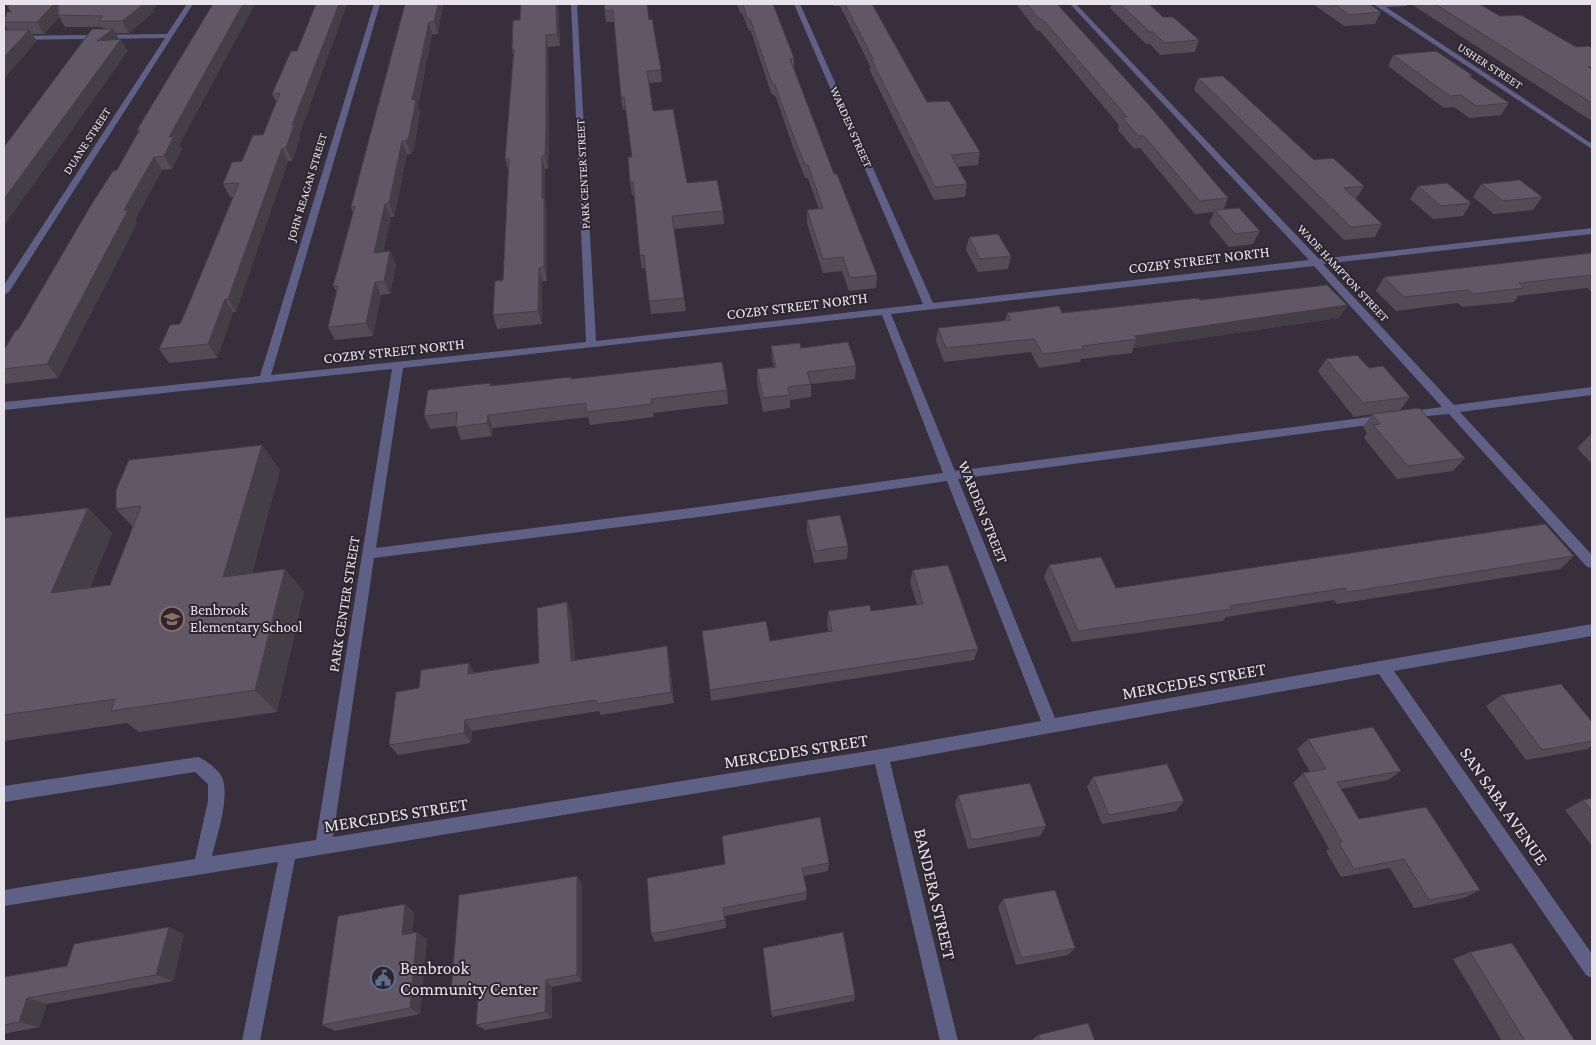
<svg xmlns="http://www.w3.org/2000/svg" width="1596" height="1045" viewBox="0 0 1596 1045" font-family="'Crimson Pro',serif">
  <rect width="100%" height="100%" fill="#372f3b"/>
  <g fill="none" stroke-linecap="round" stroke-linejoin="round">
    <!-- minor -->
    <path fill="#5e6185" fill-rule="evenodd" d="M187,4H193L9,292L4,295V285L165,38L4,40V36L167,34Z
      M374,4H380L271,375L586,342L571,4H577L596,341L923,304L794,4H800L933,303L1309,260L1070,4H1076L1319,259L1592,228V234L1323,264L1454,405L1592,387V395L1460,412L1592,555V568L1587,567L1449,414L1405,418L1403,415L1405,412L1442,407L1314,266L891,314L955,471L1384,415L1388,416L1390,419L1384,423L958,479L1055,718L1592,624V636L1394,671L1592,954V978L1586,975L1379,674L890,762L958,1041H940L875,764L295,859L260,1041H242L278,862L4,906V890L195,859L208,801V784L195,772L4,802V786L198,757C206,760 221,771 223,780C229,800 217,836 212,856L316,840L392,369L4,410V402L260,376ZM882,315L943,473L707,506L376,548L403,368ZM947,481L1041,721L881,749L333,837L374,558L707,516Z
      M1373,4H1409L1406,6L1386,7L1592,144V149Z"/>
  </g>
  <!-- wall -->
  <path fill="#534c57" d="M6,4H158L153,9L154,12L129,33H115L119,39L128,51L102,27H65L59,17L44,34H32L37,41L8,30L4,23V20L10,12L8,8V7Z
    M213,4H255L179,145L182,149L172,169L162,170L135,220L137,223L58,378L4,384V350L18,330L117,170L139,132L137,130Z
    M316,4H347L299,135L300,138L292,161H288L236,312H233L217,358L169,363L159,349L180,324L185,313L233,197H230L223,184L263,135L276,102L272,94L297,51Z
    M405,4H443L438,34H432L418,106L420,112L414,149L411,154H407L394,217H391L383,252L390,251L396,265L390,294L381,295L373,336L335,340L328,327L337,292L333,286L353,213L351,207Z
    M521,4H558L560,46L548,47L549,141L548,168L545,169V201L547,211V281H542V324L497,329L493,315L503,280L508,170L505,159L513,55L512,49L520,20Z
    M604,4L649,20L661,70L662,82L649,83L653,111L687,183L723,211L724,224L674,229L686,311L651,314L645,268L642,269L640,256L634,195H632L630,182L632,157L626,109L623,110L621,97L615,22H606Z
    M734,4H773L794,58V69L834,174L877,275L876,288L849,291L842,271L823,273L807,223V210L819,209L808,178H805L793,147L776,97L771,93L751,31H749L742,13H740L737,4L735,5Z
    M833,4H872L927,102L980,152L978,165L957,167L967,184L965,197L934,200L870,71V66L840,6H834Z
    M1016,4H1057L1228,198L1224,209L1260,231L1253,244L1229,247L1209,223L1214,212L1195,214L1140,148L1134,149L1118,130L1119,125L1040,31H1037Z
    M1112,4H1149L1163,17L1199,40L1195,52L1160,55L1150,44H1146L1110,8Z
    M1313,4H1369L1381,12L1375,24L1344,26Z
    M1411,4H1479L1500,16L1576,47L1592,48V121Z
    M1393,55L1472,75L1471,77L1509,103L1501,115L1469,118L1454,107L1444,108L1388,66Z
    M1198,78L1314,160L1364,186L1356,199L1382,224L1375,237L1344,240L1194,90Z
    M1481,184L1542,197L1533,210L1494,214L1473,197Z
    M1418,186L1471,203L1463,216L1433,219L1410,199Z
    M969,237L1011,256L1008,269L978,272L966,250Z
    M1592,253V292L1587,288L1518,296L1514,302L1462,307L1458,303L1396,311L1376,291L1384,277Z
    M1200,300L1347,305L1339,318L1133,348L1132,353L1081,359L1080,362L1039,368L1031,352L944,362L936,341L938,328L1005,321L1007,313H1062Z
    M771,346L801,348L856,366L855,379L811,384V397L790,400V408L763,412L757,383V369L774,367L772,360Z
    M1326,359L1369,368L1410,397L1400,410L1465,458L1453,471L1397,479L1364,438L1367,433L1363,427L1372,414L1354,417L1318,372Z
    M571,379L727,390L728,404L653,413L654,417L590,425L588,417L493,428L492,436L461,440L456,426L430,429L424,416L490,383L491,386Z
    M1592,433V464L1577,448Z
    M280,470L252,573L285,569L304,592L277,712L139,732L127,723L4,741V519L88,508L112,533L90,588L110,585L133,527L116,509Z
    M807,520L848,546L847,559L814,563L807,532Z
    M1574,556L1560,569L1337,604L1334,600L1226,617L1223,621L1072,642L1044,577L1049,565L1116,588Z
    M913,570L978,649L974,660L711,701L710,690L770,641L829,632L827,624L828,611H871L917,605L910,582Z
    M571,614L575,660L667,646L669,657L674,703L601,715L599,711L472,731L471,743L398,755L389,745L475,673L539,663Z
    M1501,695L1592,722V746L1588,749L1526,760L1486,706Z
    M1308,739L1401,771L1388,780L1341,789L1359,819L1480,890L1464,898L1414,908L1390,868L1341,877L1326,851L1329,849L1293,783L1303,773L1310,772L1297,749Z
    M1093,777L1184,801L1176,811L1102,824L1087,787Z
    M958,795L1046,826L1040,836L968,849L955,805Z
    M1592,798V846L1565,810L1583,800Z
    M829,863L828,871L804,876L807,892L806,900L725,916L726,928L655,942L651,934L647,878Z
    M577,876L582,884V981L552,987V1018L485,1030L476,1025L478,995L460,998L451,992Z
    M1003,899L1075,948L1068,955L1016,965L998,907Z
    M414,912L412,933L427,939L420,1014L335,1031L322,1025Z
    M169,927L184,935L173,981L47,1004L39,1027L4,1034V977L67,966Z
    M763,948L855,995L854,1001L772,1017Z
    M1470,952L1575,1041H1502L1453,959Z
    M1038,1035L1095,1041H1033L1032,1040Z"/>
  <!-- shaded-wall -->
  <path fill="#443e47" d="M54,4H60L58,15L59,17L44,34L37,22Z
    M144,4H158L153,9L154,12L129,33L122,21Z
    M243,4H255L179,145L182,149L172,169L164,156L169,137Z
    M339,4H347L299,135L300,138L292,161L286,148L292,125Z
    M438,4H443L438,34L434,22Z
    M556,4H558L560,46L557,34Z
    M429,22L432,34L418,106L420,112L414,149L411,154L406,141L412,100Z
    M113,29L119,40L97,41Z
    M29,30L37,41L4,79V57Z
    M546,35L548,47L549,141L548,168L545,156Z
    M121,39L128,51L4,226V199Z
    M402,141L407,154L394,217L389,203Z
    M282,148L288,161L236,312L228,299Z
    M542,156L545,169V201L547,211V281L544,267L542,198Z
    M154,157L162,170L135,220L137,223L58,378L47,364L124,210Z
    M385,204L391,217L380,266L374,253Z
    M390,251L396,265L390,294L384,281Z
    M539,268L542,281V324L538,311Z
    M375,282L381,295L373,336L366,323Z
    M225,299L233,312L217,358L208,344Z
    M1347,305L1339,318L1133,348L1137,339L1135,336Z
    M488,415L493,428L492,436L487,423Z
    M262,445L280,470L244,600L223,577Z
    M88,508L112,533L78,616L51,593Z
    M285,569L304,592L277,712L255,690Z
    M567,602L571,614L576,672L571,661Z
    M667,646L669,657L674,703L671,692Z
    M469,663L476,674H468Z
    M465,720L472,731L471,743L464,733Z
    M577,876L582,884V981L577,975Z
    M405,904L414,912L412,942L402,935Z
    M169,927L184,935L173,981L156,975Z
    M417,932L427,939L420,1014L410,1008Z
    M546,980L552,987V1018L545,1012Z
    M27,998L47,1004L39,1027L19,1022Z"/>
  <!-- building -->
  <path fill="#615865" stroke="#443e47" d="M9,4H54L37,22H4L7,12H12L8,8Z
    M58,4H144L122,21H99L103,16L58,15Z
    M213,4H243L169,137L174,136L164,156L154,157L124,210H128L47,364L4,369V350L16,330H18L91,205L113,171L117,170L140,129L137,130Z
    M316,4H339L292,125H294L286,148H282L228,299H225L208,344L159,349L170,325L180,324L185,313L239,183L223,184L232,162L242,161L253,135H263L280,93L272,94L291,51H297Z
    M405,4H438L434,22H429L412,100H416L409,136L406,141H402L389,203L385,204L374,253L390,251L384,281L375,282L366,323L328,327L338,286H333L355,206L351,207Z
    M521,4H556L557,34L546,35V128L545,156H542V198H544V267L539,268L538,311L493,315L495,281L503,280L509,159H505L514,49H512L513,20H520Z
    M604,4H647L649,20L652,19L661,70L647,71L653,111L673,109L687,183L717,180L723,211L672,216L684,298L649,301L644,255L640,256L633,182H630L628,157H632L624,97H621L613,10L605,11Z
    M743,4H773L794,58L790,59L834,174H837L877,275L850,278L843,257L823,259L807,210L823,208L808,165H805L793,135L775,85L771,81L750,19L748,20Z
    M845,4H872L927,102L949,101L980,152L951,155L967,184L935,187L871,59H873Z
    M1027,4H1057L1150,106L1228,198L1200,201L1144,136H1138L1122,117H1127L1060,39L1042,19H1039Z
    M1120,4H1149L1163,17H1173L1199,40L1164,43L1153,32H1150Z
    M1334,4H1369L1381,12L1349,15Z
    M1435,4H1479L1500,16L1521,15L1576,47L1589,46L1592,48V67H1588L1592,70V103Z
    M92,29H113L97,41L121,39L4,199V147Z
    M4,30H29L4,57Z
    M1436,51L1472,75L1469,76L1509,103L1476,106L1461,95L1450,96L1393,55Z
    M1223,76L1314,160L1333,158L1364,186L1344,188L1382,224L1351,227L1198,78Z
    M1520,180L1542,197L1503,201L1481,184Z
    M1447,183L1471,203L1441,206L1418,186Z
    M1239,208L1260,231L1235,234L1215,210Z
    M998,234L1011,256L980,259L969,237Z
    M1592,253V275L1519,283L1524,288L1472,294L1468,290L1404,297L1384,277Z
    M1327,285L1347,305L1135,336L1137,339L1082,346L1084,349L1043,354L1034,339L946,348L938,328L1011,320L1007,313L1059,306L1062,313L1198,298L1200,300Z
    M848,342L856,366L807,372L811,384L788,387L790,395L763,398L757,369L776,367L771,346L800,343L801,348Z
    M1357,355L1369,368L1383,366L1410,397L1363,403L1326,359Z
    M722,362L727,390L651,399L652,404L586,412V403L488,415L487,423L456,427L457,412L424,416L428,390L490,383V386L571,377V379Z
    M1419,408L1465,458L1408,466L1373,425L1380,424L1372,414Z
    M262,445L223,577L285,569L255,690L111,711L115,699L4,715V518L88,508L51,593L110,585L141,506L116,509V490L129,460Z
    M840,515L848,546L815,551L807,520Z
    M1545,524L1574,556L1348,592L1345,588L1230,606L1232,609L1078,631L1049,565L1101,557L1116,588Z
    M948,565L978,649L710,690L702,631L766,621L770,641L832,631L828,611L870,605L871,611L923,604L913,570Z
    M567,602L571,661L667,646L671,692L597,704L596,700L465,720L464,733L389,745L396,692L419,688L421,670L469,663L468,674L539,663L537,608Z
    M1561,684L1592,722V741L1542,750L1501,695Z
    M1373,727L1401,771L1337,782L1359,819L1426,807L1480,890L1429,900L1404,859L1354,869L1339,843L1342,842L1303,773L1326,769L1308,739Z
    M1167,764L1184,801L1109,815L1093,777Z
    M1030,783L1046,826L972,840L958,795Z
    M1592,798V812L1583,800Z
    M820,817L829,863L802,868L807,892L723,908L725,920L651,934L647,878L725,864L722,836Z
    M577,876V975L546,980L545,1012L476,1025L479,987L451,992L459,895Z
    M1055,890L1075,948L1021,958L1003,899Z
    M405,904L402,935L417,932L410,1008L322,1025L338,916Z
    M169,927L156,975L27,998L19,1022L4,1025V977L67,966L74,944Z
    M843,932L855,995L771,1011L763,948Z
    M1512,943L1575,1041H1525L1470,952Z
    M1088,1023L1095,1041H1041L1038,1035Z"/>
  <!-- icons -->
  <defs>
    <symbol id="school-ring" viewBox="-11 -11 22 22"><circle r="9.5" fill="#2d2631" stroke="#8d6e63" stroke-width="1.5"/><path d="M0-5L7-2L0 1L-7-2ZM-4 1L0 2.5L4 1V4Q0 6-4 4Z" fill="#8d6e63"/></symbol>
    <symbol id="civic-ring" viewBox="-11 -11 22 22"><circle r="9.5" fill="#2d2631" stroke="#5c6f8a" stroke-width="1.5"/><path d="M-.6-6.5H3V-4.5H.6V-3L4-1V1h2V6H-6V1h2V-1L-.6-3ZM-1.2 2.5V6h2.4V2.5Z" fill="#5c6f8a"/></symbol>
  </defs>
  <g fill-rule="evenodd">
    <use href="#school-ring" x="158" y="605" width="28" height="28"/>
    <use href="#civic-ring" x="369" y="964" width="28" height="28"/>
  </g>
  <g text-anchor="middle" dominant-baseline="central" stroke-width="4" stroke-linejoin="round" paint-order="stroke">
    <!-- far-street labels -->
    <g font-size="12" fill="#e8e3eb" stroke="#2d2631">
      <text transform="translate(1490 66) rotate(33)">USHER STREET</text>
      <text transform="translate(851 127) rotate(66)">WARDEN STREET</text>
      <text transform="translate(87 141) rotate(-57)">DUANE STREET</text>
      <text transform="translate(583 174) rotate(-93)">PARK CENTER STREET</text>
      <text transform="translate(307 187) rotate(-73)">JOHN REAGAN STREET</text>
      <text transform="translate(1343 273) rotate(47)">WADE HAMPTON STREET</text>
    </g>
    <!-- street labels -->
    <g font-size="15" fill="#e8e3eb" stroke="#2d2631">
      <text transform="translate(1199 260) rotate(-7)">COZBY STREET NORTH</text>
      <text transform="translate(797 306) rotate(-7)">COZBY STREET NORTH</text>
      <text transform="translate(394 351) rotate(-6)">COZBY STREET NORTH</text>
      <text transform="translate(983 512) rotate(68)">WARDEN STREET</text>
      <text transform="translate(344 604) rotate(-81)">PARK CENTER STREET</text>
    </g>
    <!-- poi labels -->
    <g font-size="15" fill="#e8e3eb" stroke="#2d2631" text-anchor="start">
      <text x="190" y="610">Benbrook<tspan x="190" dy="17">Elementary School</tspan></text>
    </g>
    <!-- near-street labels -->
    <g font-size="18" fill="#e8e3eb" stroke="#2d2631">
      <text transform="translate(1194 681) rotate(-10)">MERCEDES STREET</text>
      <text transform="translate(796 751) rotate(-9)">MERCEDES STREET</text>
      <text transform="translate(1504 806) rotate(55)">SAN SABA AVENUE</text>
      <text transform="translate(396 815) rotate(-9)">MERCEDES STREET</text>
      <text transform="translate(935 894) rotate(77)">BANDERA STREET</text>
    </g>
    <!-- near-poi labels -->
    <g font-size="18" fill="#e8e3eb" stroke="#2d2631" text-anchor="start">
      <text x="400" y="968">Benbrook<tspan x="400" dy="21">Community Center</tspan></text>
    </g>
  </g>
  <!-- border -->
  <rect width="1596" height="1045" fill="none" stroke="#e8e3eb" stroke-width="10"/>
</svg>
